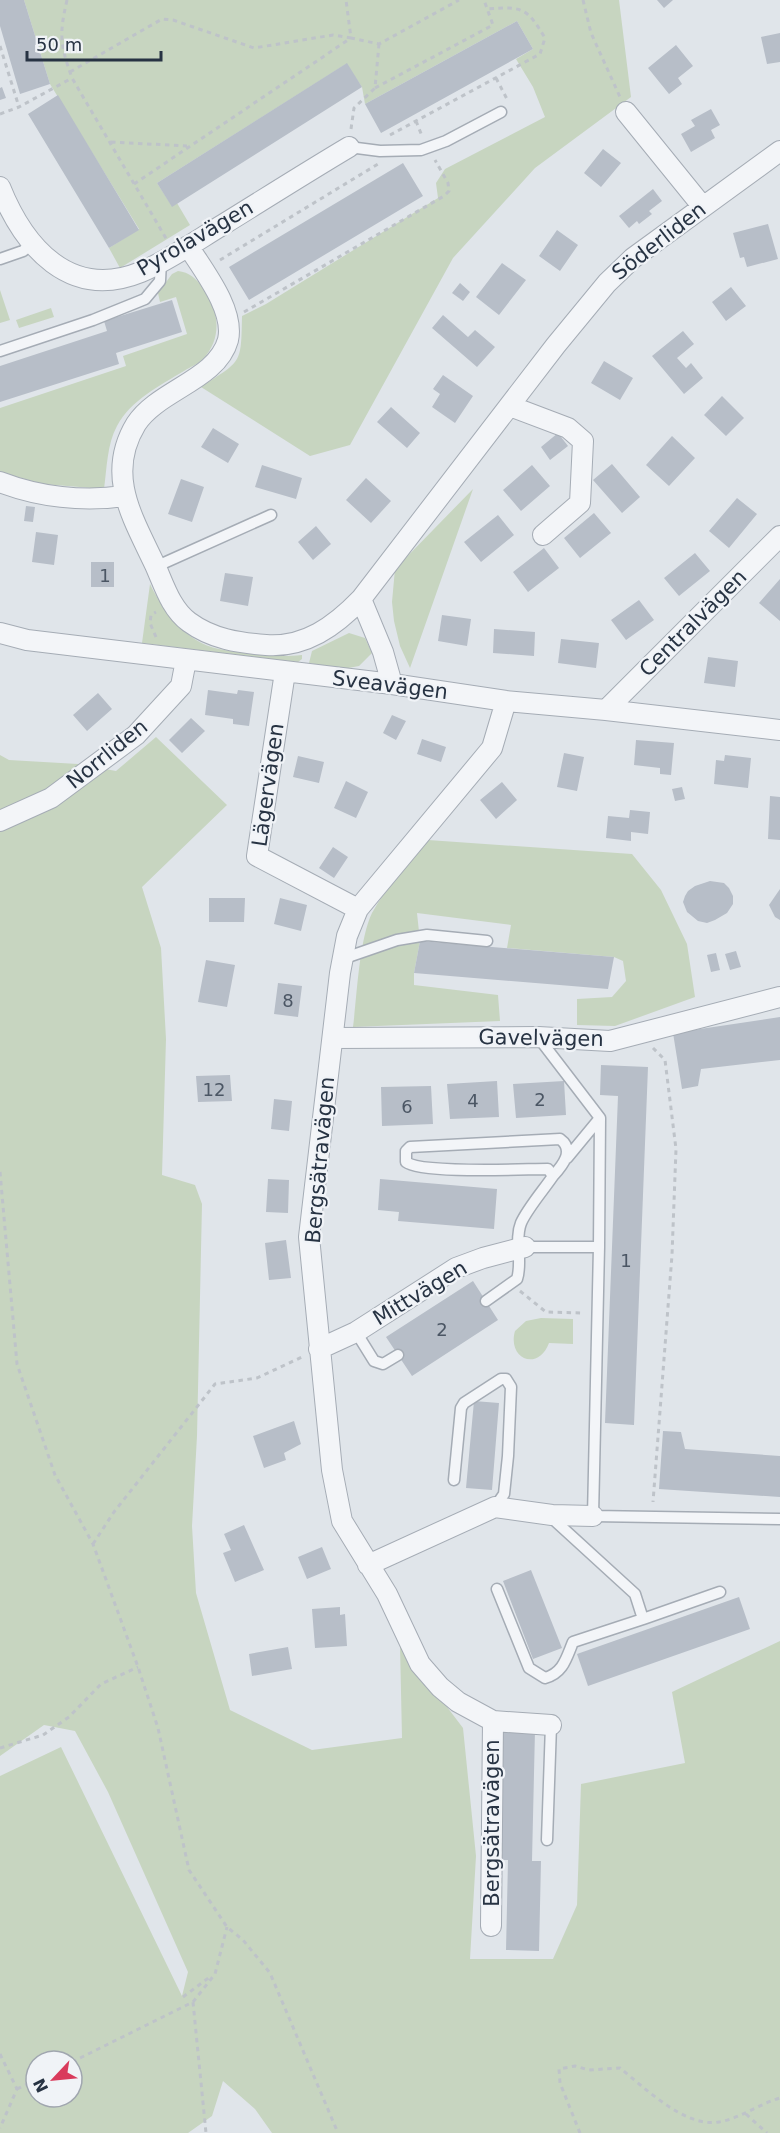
<svg xmlns="http://www.w3.org/2000/svg" width="780" height="2133" viewBox="0 0 780 2133" font-family="'DejaVu Sans',sans-serif">
  <rect width="100%" height="100%" fill="#e0e5ea"/>
  <!-- green -->
  <path fill="#c7d5c0" fill-rule="evenodd" d="M24,0H619L631,97L535,168L453,258L350,445L310,456L201,387C242,360 241,365 242,316L266,304L438,198L436,183L445,169L545,117L533,87L516,59L533,49L517,21L365,104L362,87L346,64L157,183L172,206L177,203L190,225L120,268L109,248L139,229L50,84Z
    M178,271C189,272 197,279 203,288C219,309 223,338 203,359C198,364 190,367 184,371C159,386 131,400 117,426C107,444 107,468 104,489L43,484L0,472V408L126,366L123,356L187,334L176,297L160,302L158,293L172,274Z
    M0,290L10,320L0,323Z
    M51,308L54,317L19,328L16,320Z
    M473,489L410,668L400,646L394,621L392,602L395,569Z
    M150,584C164,613 186,642 219,649C228,651 237,652 247,653C267,656 282,657 302,655V659L298,662L142,643Z
    M349,633L365,638L372,653L359,666L343,669L309,663L312,651Z
    M156,737L227,805L142,887L161,948L166,1039L162,1175L195,1185L202,1204L197,1436L192,1526L196,1593L230,1710L312,1750L402,1738L400,1645L463,1728L476,1856L470,1959H553L577,1905L581,1784L685,1763L672,1692L780,1641V2133H272L255,2109L223,2081L212,2116L188,2133H0V1776L61,1747L182,1996L188,1972L108,1792L75,1731L44,1725L0,1756V755L9,760L78,764L116,771ZM36,2061H72V2097H36Z
    M428,840L632,854L661,890L687,944L695,997L615,1026L577,1025V999L612,997L626,981L623,961L614,957L507,948L511,925L417,913L420,941L414,973V985L498,995L500,1021L353,1027C357,996 359,940 372,913C387,886 408,863 428,840Z
    M541,1318L573,1319V1344L549,1343C538,1372 507,1359 515,1331L526,1321Z"/>
  <!-- building -->
  <path fill="#b7bec8" d="M0,0H24L50,84L20,94L0,26Z
    M657,0H673L664,8Z
    M517,21L533,49L381,133L365,104Z
    M780,33V62L767,64L761,37Z
    M676,45L693,66L678,78L682,84L669,94L648,68Z
    M347,63L362,87L172,207L157,183Z
    M2,87L6,98L0,100V88Z
    M58,95L139,230L109,248L28,114Z
    M711,109L720,125L711,130L715,138L691,152L681,134L695,126L691,120Z
    M603,149L621,163L601,187L584,173Z
    M403,163L423,196L249,300L229,267Z
    M653,189L662,201L649,211L652,214L639,224L637,221L629,228L619,216Z
    M768,224L778,259L747,267L744,257L740,258L733,233Z
    M557,230L578,245L560,271L539,256Z
    M502,263L526,280L499,315L476,297Z
    M460,283L470,292L463,301L452,293Z
    M731,287L746,306L726,321L712,302Z
    M172,300L182,332L116,353L119,364L0,402V366L107,331L104,321Z
    M443,315L468,337L475,330L495,347L477,367L432,328Z
    M683,331L694,344L677,358L686,368L691,363L703,378L684,394L652,356Z
    M604,361L633,378L620,400L591,383Z
    M443,375L473,396L455,423L432,407L440,394L433,389Z
    M722,396L744,418L726,436L704,415Z
    M391,407L420,433L407,448L377,422Z
    M213,428L239,444L228,463L201,447Z
    M558,433L568,446L550,460L541,447Z
    M672,436L695,458L669,486L646,465Z
    M612,464L640,497L622,513L593,480Z
    M262,465L302,478L296,499L255,487Z
    M532,465L550,486L521,511L503,490Z
    M366,478L391,501L371,523L346,500Z
    M181,479L204,487L192,522L168,514Z
    M737,498L757,514L729,548L709,531Z
    M26,506L35,507L33,522L24,521Z
    M594,513L611,533L580,558L564,538Z
    M498,515L514,535L481,562L464,542Z
    M316,526L331,544L313,560L298,542Z
    M36,532L58,535L54,565L32,562Z
    M544,548L559,568L528,592L513,572Z
    M695,553L710,571L679,596L664,578Z
    M91,562H114V587H91Z
    M225,573L253,577L248,606L220,601Z
    M780,579V621L759,603Z
    M639,600L654,620L626,640L611,620Z
    M442,615L471,619L467,646L438,641Z
    M494,629L535,632L534,656L493,653Z
    M561,639L599,643L596,668L558,663Z
    M708,657L738,661L735,687L704,683Z
    M208,690L237,694L238,690L254,692L249,726L233,724V719L205,715Z
    M98,693L112,709L87,731L73,715Z
    M392,715L406,721L396,740L383,733Z
    M191,718L205,731L182,753L169,740Z
    M422,739L446,747L441,762L417,754Z
    M636,740L674,743L671,775L660,774V768L634,765Z
    M564,753L584,757L577,791L557,787Z
    M725,755L751,758L748,788L714,784L716,760L724,761Z
    M298,756L324,762L319,783L293,777Z
    M346,781L368,792L356,818L334,808Z
    M502,782L517,800L496,819L480,800Z
    M682,787L685,799L675,801L672,789Z
    M770,796L780,797V840L768,839Z
    M630,810L650,812L648,834L631,832V841L606,838L608,816L629,818Z
    M333,847L348,857L334,878L319,868Z
    M710,881L724,883L729,888L733,896V904L727,913L715,920L707,923L698,921L687,912L683,902L685,896L688,891L695,886Z
    M780,889V920L775,917L769,905Z
    M209,898H245L244,922H209Z
    M280,898L307,905L301,931L274,924Z
    M420,941L614,957L608,989L414,973Z
    M736,951L741,967L730,970L725,954Z
    M716,953L720,970L711,972L707,955Z
    M206,960L235,965L227,1007L198,1002Z
    M278,983L302,986L298,1017L274,1014Z
    M780,1017V1060L701,1069L698,1086L682,1089L673,1033Z
    M601,1065L648,1067L634,1425L605,1423L618,1096L600,1095Z
    M230,1075L232,1101L198,1102L196,1076Z
    M497,1081L499,1117L450,1119L447,1084Z
    M564,1081L566,1115L516,1118L513,1084Z
    M431,1086L433,1124L382,1126L381,1087Z
    M274,1099L292,1101L289,1131L271,1129Z
    M268,1179L289,1180L288,1213L266,1212Z
    M380,1179L497,1189L494,1229L398,1221L399,1212L378,1210Z
    M286,1240L291,1278L269,1280L265,1243Z
    M473,1281L498,1320L412,1376L386,1337Z
    M474,1401L499,1403L492,1490L466,1488Z
    M294,1421L301,1444L284,1453L286,1460L264,1468L253,1436Z
    M663,1431L681,1432L685,1449L780,1456V1497L659,1489Z
    M244,1525L264,1570L235,1582L223,1553L231,1550L224,1534Z
    M322,1547L331,1569L307,1579L298,1557Z
    M531,1570L562,1648L533,1659L503,1581Z
    M739,1597L750,1629L588,1686L577,1654Z
    M340,1607V1615L345,1614L347,1646L315,1648L312,1609Z
    M288,1647L292,1669L252,1676L249,1654Z
    M502,1730H535L532,1861H541L539,1951L506,1950L508,1860H499Z"/>
  <g fill="none" stroke-linecap="round" stroke-linejoin="round">
    <defs>
      <path id="lane" d="M349,147L380,151L421,150L446,141L501,112
        M0,259L23,251L32,244
        M0,351L93,320L145,299L160,281L161,261
        M155,567L271,515
        M342,959L397,940L427,935L487,941
        M567,1158L600,1118
        M525,1247H599L600,1118L538,1037
        M599,1247L593,1516L780,1519
        M486,1301L517,1279C523,1261 514,1240 521,1223C527,1209 545,1188 553,1176L548,1169C523,1169 421,1174 406,1162V1151L410,1147L560,1139C575,1150 563,1165 553,1176
        M356,1332L374,1361L383,1364L398,1355
        M454,1480L461,1408L464,1403L501,1379H506L511,1387L508,1456L504,1494L495,1507
        M497,1589L529,1668L545,1678C563,1673 566,1659 573,1642L643,1619L635,1594L554,1520L552,1516
        M643,1619L720,1592
        M547,1840L551,1725"/>
      <path id="street" d="M626,112L703,207
        M0,187C24,247 70,301 141,272C168,261 199,239 224,224C266,198 307,172 349,147
        M188,246C203,270 235,310 228,340C217,380 158,390 136,424C105,475 133,518 155,565C164,585 171,609 189,622C212,639 239,643 266,645C305,648 335,626 361,599
        M510,406L568,428L583,441L580,503L543,535
        M0,482C39,497 83,502 124,496
        M0,633L27,640L392,684L506,701L606,710L780,730
        M285,672L257,856L358,909
        M392,684L383,652L361,599L556,345L607,283L633,258L780,151
        M506,701L492,748L358,909L347,936L340,973L309,1237L332,1470L342,1521L387,1594L420,1664L440,1687L458,1702L493,1721L551,1725
        M606,710L780,536
        M0,821L51,798L136,735L181,686L186,660
        M333,1038L538,1037L610,1041L780,997
        M319,1349L356,1332L456,1268L483,1258L525,1247
        M368,1565L495,1507L552,1515L593,1516
        M491,1926L493,1721"/>
    </defs>
    <!-- lane casing -->
    <use href="#lane" stroke="#a5acb5" stroke-width="13"/>
    <!-- street casing -->
    <use href="#street" stroke="#a5acb5" stroke-width="22"/>
    <!-- path -->
    <path stroke="#bec3c9" stroke-width="3" stroke-dasharray="4.5 4.5" stroke-linecap="butt" d="M67,0C59,35 60,44 72,78L167,240
      M583,0L591,33L620,97
      M0,46L19,107
      M70,72L162,19L173,20L254,48L333,35L351,38L346,0
      M496,78L507,99
      M375,88L493,25L484,0
      M0,114L19,107L72,78
      M416,121L422,136
      M351,129L354,108L375,88L379,44
      M390,135L540,54L545,38C527,8 523,6 487,9
      M111,142L187,146
      M134,184L351,38L379,44L459,0
      M220,260L378,164
      M244,312L444,196L449,191L448,183L435,160
      M156,637L150,623L151,615L156,612
      M653,1048L665,1060L676,1149L672,1255L653,1502
      M0,1172L17,1364L55,1475L93,1544L138,1667L158,1728L189,1870L227,1927L243,1940L270,1973L338,2133
      M520,1291L546,1312L584,1313
      M93,1544L114,1512L215,1384L257,1378L302,1357
      M0,1748L43,1735L69,1717L101,1684L138,1667
      M183,1997L211,1976
      M193,2002L206,2133
      M0,2054L17,2089L0,2128
      M72,2062L193,2002L215,1974L227,1927
      M17,2089L36,2080
      M746,2114L767,2133
      M580,2133L560,2083L559,2069L575,2066L589,2070L620,2068C645,2088 685,2128 719,2122C741,2118 759,2104 780,2098"/>
    <!-- lane -->
    <use href="#lane" stroke="#f3f5f8" stroke-width="10"/>
    <!-- street -->
    <use href="#street" stroke="#f3f5f8" stroke-width="20"/>
  </g>
  <g text-anchor="middle" dominant-baseline="central" stroke-width="4.5" stroke-linejoin="round" paint-order="stroke">
    <!-- number labels -->
    <g font-size="18" fill="#4b5664">
      <text x="105" y="575">1</text>
      <text x="288" y="1000">8</text>
      <text x="214" y="1089">12</text>
      <text x="540" y="1099">2</text>
      <text x="473" y="1100">4</text>
      <text x="407" y="1106">6</text>
      <text x="626" y="1260">1</text>
      <text x="442" y="1329">2</text>
    </g>
    <!-- street labels -->
    <g font-size="21" fill="#273343" stroke="#f0f3f7">
      <text transform="translate(195 238) rotate(-30)">Pyrolavägen</text>
      <text transform="translate(659 241) rotate(-38)">Söderliden</text>
      <text transform="translate(693 623) rotate(-45)">Centralvägen</text>
      <text transform="translate(390 685) rotate(7)">Sveavägen</text>
      <text transform="translate(107 754) rotate(-39)">Norrliden</text>
      <text transform="translate(268 785) rotate(-82)">Lägervägen</text>
      <text transform="translate(541 1038) rotate(1)">Gavelvägen</text>
      <text transform="translate(320 1160) rotate(-85)">Bergsätravägen</text>
      <text transform="translate(420 1293) rotate(-31)">Mittvägen</text>
      <text transform="translate(492 1823) rotate(-90)">Bergsätravägen</text>
    </g>
  </g>
  <!-- north arrow -->
  <g transform="translate(54 2079) rotate(244)"><circle r="28" fill="#f0f3f7" stroke="#a0a6af" stroke-width="1.5"/>
  <path d="M0-4.5L10 22L0 15L-10 22Z" fill="#d93b5c"/>
  <text y="-9" font-size="16" font-weight="bold" text-anchor="middle" fill="#273343">N</text>
  </g>
  <!-- scale -->
  <path d="M27 51v9h134v-9" fill="none" stroke="#273343" stroke-width="3"/>
  <text x="36" y="51" font-size="18" fill="#273343" stroke="#f0f3f7" stroke-width="4.5" paint-order="stroke">50 m</text>
</svg>
